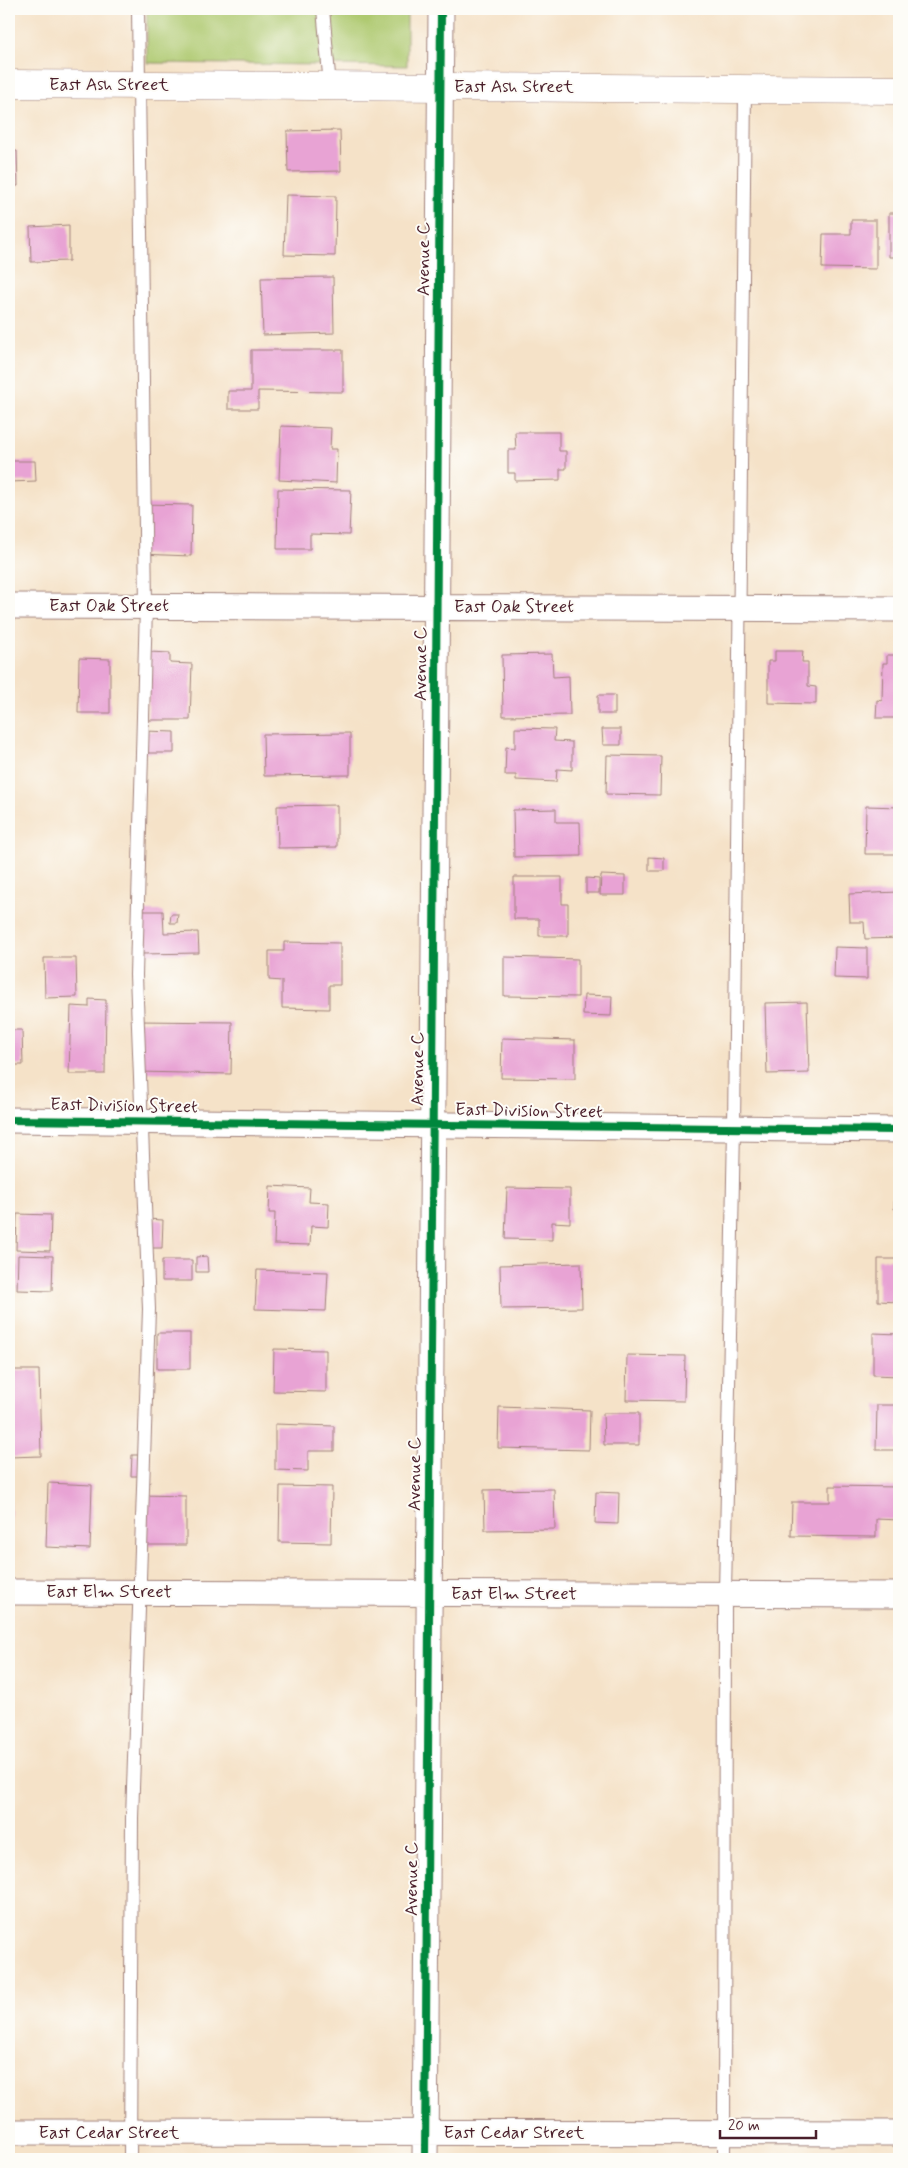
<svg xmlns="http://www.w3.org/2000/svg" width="908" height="2168" viewBox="0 0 908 2168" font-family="Mynerve,sans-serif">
  <rect width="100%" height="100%" fill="#fdfcf7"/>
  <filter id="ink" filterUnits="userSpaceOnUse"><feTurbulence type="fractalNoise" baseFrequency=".02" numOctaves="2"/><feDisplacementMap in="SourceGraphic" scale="10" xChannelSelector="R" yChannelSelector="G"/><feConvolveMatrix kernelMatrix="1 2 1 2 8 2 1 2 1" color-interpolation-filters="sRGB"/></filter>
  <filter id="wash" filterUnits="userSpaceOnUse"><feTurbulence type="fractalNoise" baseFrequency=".0096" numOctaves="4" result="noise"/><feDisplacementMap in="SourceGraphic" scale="20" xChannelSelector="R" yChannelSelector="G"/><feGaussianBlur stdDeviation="1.12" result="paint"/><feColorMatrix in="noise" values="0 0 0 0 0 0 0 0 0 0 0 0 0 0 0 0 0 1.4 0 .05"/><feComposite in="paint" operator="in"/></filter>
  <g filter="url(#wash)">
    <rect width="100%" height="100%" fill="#f5e2c8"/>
    <!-- green -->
    <path fill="#aec96f" stroke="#7c744d" d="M147,9H407V66L147,63Z"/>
    <g id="blocks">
      <!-- building -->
      <path fill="#e8a3d4" d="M340,130L341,171L288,172L287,131Z
        M9,151H17L18,186H9Z
        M286,195L336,196L335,256L284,255Z
        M889,213H899V257H889Z
        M851,220H876V269L822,268L823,234H851Z
        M69,225V261L31,262L30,227Z
        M333,277L334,333L263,335L261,278Z
        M251,350H343V392L258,391V409H228V391H251Z
        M281,426L331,428L330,449H337L336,483L279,480Z
        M515,432H559V451H566V469H560V480L515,481V473H508V450H516Z
        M9,461H35L36,481L9,482Z
        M278,489L351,490L349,535L310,534V549H277Z
        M140,504L192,505L191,556L139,554Z
        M775,651H803L802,662H808V686L816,687V704L768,703V661H775Z
        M149,652L170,653V663L192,664L190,720H148Z
        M552,654L553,677L569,676L570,715L503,716L502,655Z
        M887,655H899V718H876L877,700L882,701L883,663H887Z
        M79,658L110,659V713H78Z
        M598,695H615V714H598Z
        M515,728L555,729L554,741L572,742V770L557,769L556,782L516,780V775H505L506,747L515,748Z
        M602,729H621V745H603Z
        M145,731L174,732V753H144Z
        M350,733V775L264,776L263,734Z
        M607,755L661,756L660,795L606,794Z
        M337,805V847L278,848L277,806Z
        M866,806L899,807V854H865Z
        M556,809V822H580L581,856L514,857L513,810Z
        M649,857L664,858V871H649Z
        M601,875L625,876V895H600Z
        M514,877H562V904H568V936H539V919H514Z
        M586,878L599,879V893H586Z
        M899,892V938L865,939L864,922H850L849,894Z
        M141,911H163L164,933L198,932L199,953L142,954Z
        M171,914H178L177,923H170Z
        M284,942L340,943V985H329V1009L282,1008V981L269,980V951H284Z
        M835,947L867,948V979L834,978Z
        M504,957L578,959V997L504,996Z
        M44,958H76L77,997L45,998Z
        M584,995L612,996L611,1016L583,1015Z
        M89,999L106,1000L105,1074H69L71,1006L89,1007Z
        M807,1002L809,1073L767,1074L765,1003Z
        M139,1021L232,1022L231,1074L138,1072Z
        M9,1030H22L23,1065H9Z
        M502,1038L575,1040V1079L501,1078Z
        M895,1178H899V1209H894Z
        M270,1186L310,1188L309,1202L329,1203L328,1227L311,1226L310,1245L274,1244L275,1213H269Z
        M507,1188L570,1189V1223L552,1222V1240L505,1239Z
        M17,1214L51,1215L50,1251L16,1250Z
        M145,1219L163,1220L162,1248H143Z
        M18,1255L53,1256L52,1291L17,1290Z
        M207,1256L208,1272H196V1257Z
        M878,1259H899V1302L878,1301Z
        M162,1260H192V1281H162Z
        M581,1263L582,1308L501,1309L500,1265Z
        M257,1270L328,1272L326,1311L255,1309Z
        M157,1333H190V1369H157Z
        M873,1333L899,1334V1376L873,1375Z
        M274,1349L326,1350V1392L273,1391Z
        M627,1355L685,1356L684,1401L626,1400Z
        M9,1370H39L41,1456L9,1457Z
        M877,1405H899V1450H876Z
        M499,1407L590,1410L589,1450L498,1448Z
        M603,1413H639V1445H604Z
        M275,1424L334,1426V1451H308V1471L275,1470Z
        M132,1455H143V1476H131Z
        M48,1483L92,1485L90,1549L46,1547Z
        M280,1486L332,1487L331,1543L279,1542Z
        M830,1486L899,1487V1520L876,1519V1537L791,1536L792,1502H830Z
        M554,1489L555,1529L485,1530L484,1490Z
        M596,1492L619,1493L618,1524L595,1523Z
        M142,1495L186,1496V1545H141Z
        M9,1503H11L10,1534H9Z"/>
    </g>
  </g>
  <g filter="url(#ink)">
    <use href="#blocks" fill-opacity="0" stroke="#a0807a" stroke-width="1"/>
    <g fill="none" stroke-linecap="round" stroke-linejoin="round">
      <defs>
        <path id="lane" d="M323,9L330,86
          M130,2159L132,1818L149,1309L136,975L146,606L138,9
          M724,2159L725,1594L734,1128L745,89"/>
        <path id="street" d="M9,606L899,609
          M9,1120L899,1130
          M9,1592L899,1595
          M9,2132L899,2133
          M425,2159L441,9"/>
        <path id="secondary" d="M9,84L899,90"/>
      </defs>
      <!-- lane casing -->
      <use href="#lane" stroke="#a0807a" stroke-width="14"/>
      <!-- street casing -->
      <use href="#street" stroke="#a0807a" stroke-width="27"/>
      <!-- secondary casing -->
      <use href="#secondary" stroke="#a0807a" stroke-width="29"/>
      <!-- lane -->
      <use href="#lane" stroke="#fff" stroke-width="12"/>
      <!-- street -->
      <use href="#street" stroke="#fff" stroke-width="25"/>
      <!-- secondary -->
      <use href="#secondary" stroke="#fff" stroke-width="28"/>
      <defs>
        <path id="cycleway" d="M9,1120L899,1130
          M425,2159L441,9"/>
      </defs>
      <!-- cycleway casing -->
      <use href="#cycleway" stroke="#fdfcf7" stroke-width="11"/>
      <!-- cycleway -->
      <use href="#cycleway" stroke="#00873e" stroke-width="8"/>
    </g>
  </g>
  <g text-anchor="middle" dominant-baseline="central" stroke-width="4" stroke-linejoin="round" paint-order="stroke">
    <!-- street labels -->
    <g font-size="18" fill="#4a1f2b" stroke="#fdfcf7">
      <text x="109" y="85">East Ash Street</text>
      <text x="514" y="87">East Ash Street</text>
      <text transform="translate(424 259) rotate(-90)">Avenue C</text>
      <text x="109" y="606">East Oak Street</text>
      <text x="514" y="607">East Oak Street</text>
      <text transform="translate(421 664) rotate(-90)">Avenue C</text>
      <text transform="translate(418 1069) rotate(-90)">Avenue C</text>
      <text transform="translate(124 1106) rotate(1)">East Division Street</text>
      <text transform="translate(529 1111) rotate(1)">East Division Street</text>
      <text transform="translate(415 1474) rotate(-90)">Avenue C</text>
      <text x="109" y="1592">East Elm Street</text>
      <text x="514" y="1594">East Elm Street</text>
      <text transform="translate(412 1879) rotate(-90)">Avenue C</text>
      <text x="109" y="2133">East Cedar Street</text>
      <text x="514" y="2133">East Cedar Street</text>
    </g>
  </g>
  <!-- margin -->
  <rect width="908" height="2168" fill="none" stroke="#fdfcf7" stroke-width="30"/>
  <!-- scale -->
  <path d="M720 2130v8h96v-8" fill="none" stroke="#4a1f2b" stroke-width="2.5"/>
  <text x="728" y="2130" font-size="15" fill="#4a1f2b" stroke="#fdfcf7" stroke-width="4" paint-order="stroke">20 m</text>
</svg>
